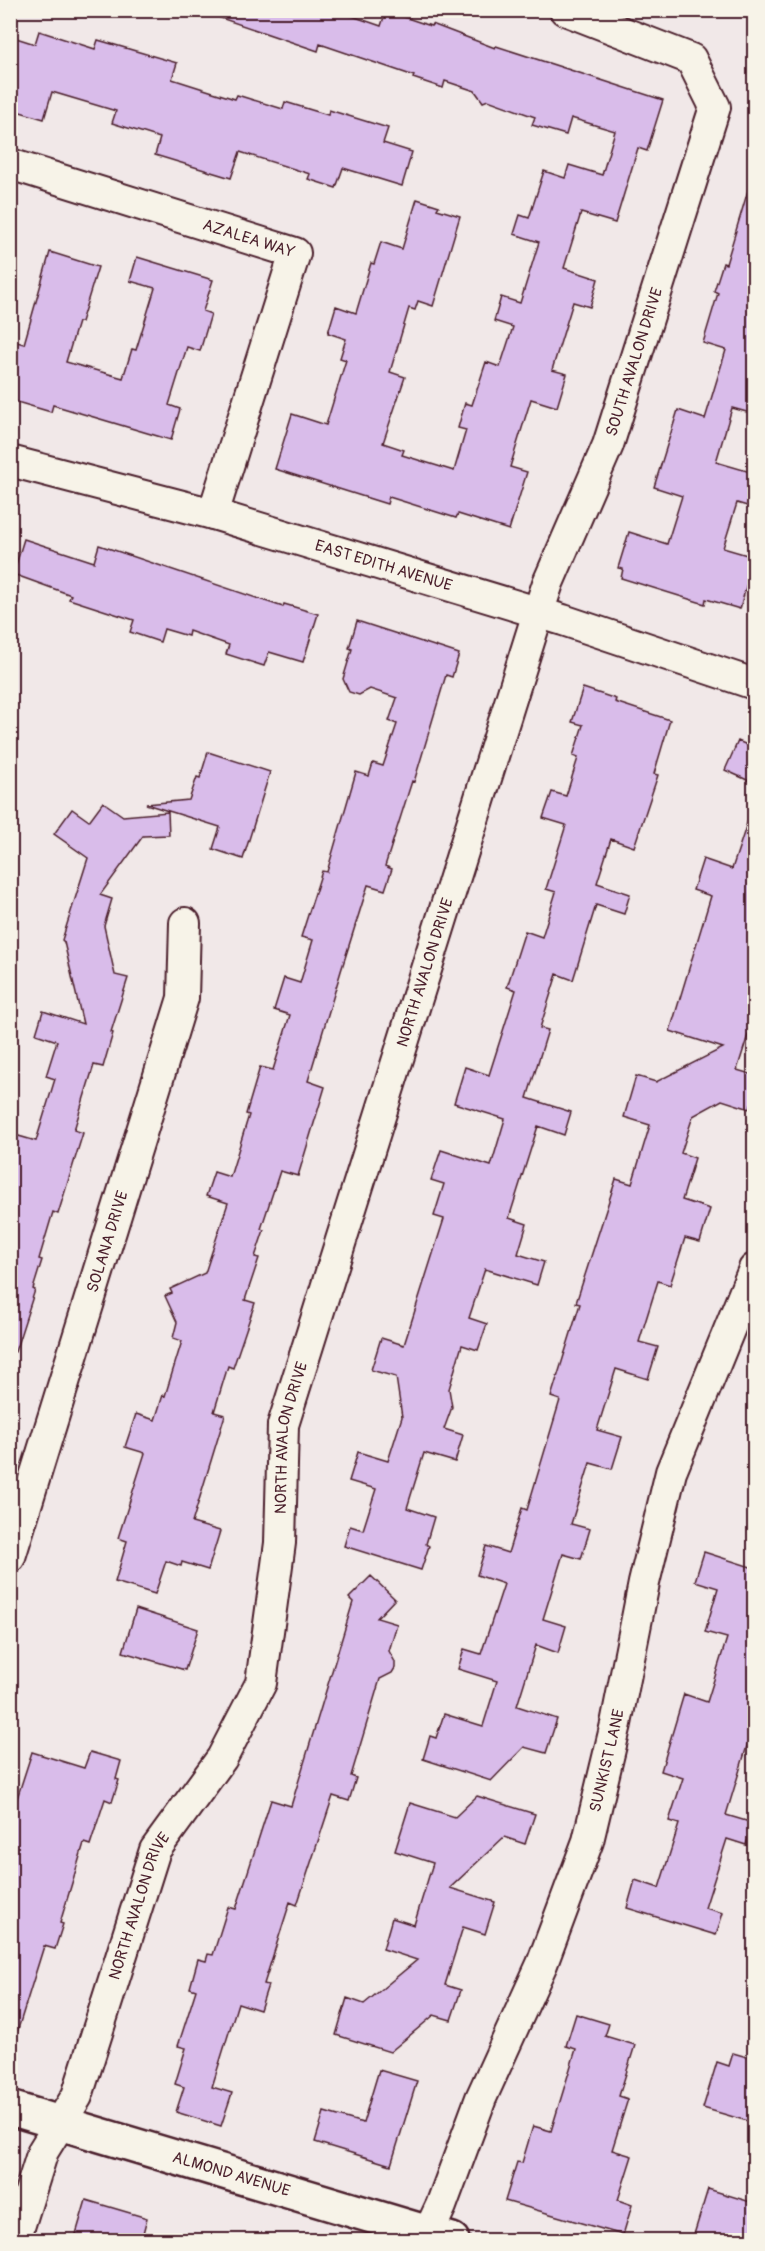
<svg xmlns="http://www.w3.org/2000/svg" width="765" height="2251" viewBox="0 0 765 2251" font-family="Pangolin,sans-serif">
  <rect width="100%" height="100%" fill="#f1e8e8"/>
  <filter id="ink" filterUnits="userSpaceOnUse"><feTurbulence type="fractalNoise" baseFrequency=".0167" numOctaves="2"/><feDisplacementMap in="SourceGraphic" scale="12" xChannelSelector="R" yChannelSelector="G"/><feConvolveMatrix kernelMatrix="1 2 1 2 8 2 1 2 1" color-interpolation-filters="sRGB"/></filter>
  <g filter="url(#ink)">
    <!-- building -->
    <path fill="#d9bcea" stroke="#4a1f2b" stroke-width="1.5" d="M213,10H335L381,26L386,11L431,26L432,24L495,48L496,46L663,100L647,151L638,148L615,223L581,213L564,268L598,279L590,307L573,302L552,370L567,374L557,407L531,399L510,467L527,472L509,530L458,514L456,518L389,497L387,504L275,469L292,414L326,425L346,360L340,358L346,339L328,333L336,306L356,313L371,263L374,264L381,242L402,249L417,199L439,206L437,209L460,216L433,306L418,301L415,310L409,308L390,372L405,377L383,443L404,450L402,455L454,471L466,430L458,428L465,403L472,405L486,362L500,367L513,327L494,321L501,297L520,303L539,242L514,234L520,215L529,218L544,171L565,178L569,165L602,175L615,131L571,118L566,135L532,125L535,117L488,100L483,102L475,91L445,81L443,88L413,78L414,76L320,44L318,51L212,15Z
      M39,31L95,49L98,40L177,63L172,79L235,99L237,95L283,109L285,102L328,115L329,110L388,128L383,143L412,152L402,186L343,168L336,188L308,179L310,174L240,152L231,178L155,155L160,138L112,123L116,111L52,92L44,119L10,109V36L35,44Z
      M749,187H754V414L732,408L716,462L754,473V508L737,503L723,548L754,557L740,609L706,599L705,604L621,578L623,569L618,568L629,532L667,544L682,496L654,487L678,410L705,419L726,350L703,343L718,293L714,291L723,263L726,264Z
      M50,252L98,267L81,322H78L66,362L123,378L132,349L136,350L155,288L130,281L137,257L213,280L203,311L211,314L200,351L187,347L169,405L180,409L171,440L53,405L51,412L10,400V340L24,344Z
      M24,539L94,562L99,545L283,607L284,604L318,614L303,662L269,652L264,666L226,654L229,645L189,631L188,636L164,629L160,642L130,632L134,620L69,599L71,595L13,574Z
      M357,621L459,654L452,677L446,675L414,782L412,781L385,866L392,869L385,890L368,885L341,971L308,1081L325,1087L298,1176L280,1171L261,1229L264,1230L255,1257L259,1258L245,1300L255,1303L233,1368L228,1366L214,1412L225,1415L192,1523L220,1531L208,1570L182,1562L181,1566L166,1561L155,1594L115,1582L127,1541L118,1538L145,1453L125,1447L136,1414L155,1420L163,1395L165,1396L182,1341L173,1338L177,1322L165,1296L172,1293L170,1289L205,1273L228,1203L206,1196L214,1172L230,1177L249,1115L246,1114L260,1067L273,1070L290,1015L274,1010L284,978L300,983L313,940L301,937L322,871L327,872L356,772L369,776L373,763L383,766L397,724L389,721L397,698L370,689L359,695L349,692L343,679L352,649L349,648Z
      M583,688L616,699L615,702L670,720L654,774L658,775L634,847L611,839L597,883L630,894L624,914L596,905L573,980L557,974L540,1028L548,1030L527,1098L571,1112L564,1135L538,1126L509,1218L527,1224L518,1254L544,1262L537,1285L485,1269L469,1318L487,1324L478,1350L462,1345L449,1389L452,1407L444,1429L463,1435L455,1462L424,1453L407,1508L434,1517L426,1544L429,1546L421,1570L344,1546L350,1526L363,1530L376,1489L349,1481L358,1452L388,1461L402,1417L396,1377L371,1370L381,1338L404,1345L444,1219L434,1216L444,1184L431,1180L441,1150L491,1166L505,1119L454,1103L465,1067L489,1075L516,990L507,987L525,931L542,937L556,892L546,889L566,825L543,818L552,792L566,796L578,758L573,756L583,725L572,722Z
      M738,741L754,748V783L725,770Z
      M208,752L270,772L243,859L213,849L220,827L146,804L189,800L197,777L200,778Z
      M103,802L123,816L168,812L169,835L143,836L100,895L112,899L104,926L115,975L128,978L111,1032L113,1033L103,1067L94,1065L74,1130L83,1133L58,1214L53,1212L39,1259L42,1260L33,1289L35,1290L15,1352L10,1351V1148L15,1135L36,1141L55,1079L46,1076L57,1041L36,1034L43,1011L83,1024L64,942L62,940L88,858L54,834L72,809L89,821Z
      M750,814H754V1016L737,1070L754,1075V1095L750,1109L722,1100L693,1116L681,1153L695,1158L682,1200L710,1209L700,1242L685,1238L670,1285L658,1281L639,1342L658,1347L648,1379L616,1369L597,1430L622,1437L612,1469L590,1463L571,1524L590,1529L581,1559L563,1554L543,1619L566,1626L558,1653L536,1645L517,1706L557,1719L546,1753L524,1747L491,1781L423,1759L430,1736L436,1738L444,1714L483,1726L497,1681L458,1669L464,1649L481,1654L504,1584L477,1575L486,1546L508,1553L522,1508L527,1510L560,1400L551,1397L580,1304L576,1303L616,1179L632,1184L650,1125L624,1117L636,1076L656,1082L723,1048L670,1031L711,896L693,890L703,859L732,869Z
      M704,1552L754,1568V1723L726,1815L753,1823L746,1845L727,1839L705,1908L723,1913L716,1935L627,1908L635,1880L659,1888L679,1824L669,1821L683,1778L661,1771L684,1694L707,1702L727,1638L705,1632L718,1588L695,1581Z
      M371,1576L395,1599L377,1618L397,1624L389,1651L395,1662V1668L392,1673L380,1679L351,1776L356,1778L349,1801L333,1796L297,1905L290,1902L264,1984L268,1985L260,2010L238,2003L212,2087L232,2093L221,2126L176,2112L184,2087L175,2084L186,2048L178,2046L196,1990L190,1988L198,1959L206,1961L208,1954L213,1955L228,1907L236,1909L271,1800L291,1806L353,1602L349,1598Z
      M136,1609L198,1629L185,1670L123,1652Z
      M32,1752L84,1768L90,1752L121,1761L116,1779L119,1780L112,1802L105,1799L90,1845L84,1843L60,1923L63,1924L55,1949L44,1946L15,2039L10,2038V1820Z
      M477,1796L535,1814L525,1844L504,1837L450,1888L495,1902L485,1934L463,1927L445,1985L461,1990L451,2020L434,2015L390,2052L336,2035L347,1998L364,2004L417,1960L383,1949L392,1918L414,1925L433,1863L395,1851L410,1803L455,1817Z
      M576,2014L609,2024L605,2036L635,2045L619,2096L628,2099L612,2150L632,2156L618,2200L632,2205L623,2235L505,2201L517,2162L522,2163L533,2126L551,2131L576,2049L566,2046Z
      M733,2053L754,2059V2123L703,2108L717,2062L729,2066Z
      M379,2070L417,2081L391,2165L315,2142L324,2112L363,2123Z
      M708,2189L754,2203V2241H692Z
      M86,2200L147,2218L141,2241H74Z"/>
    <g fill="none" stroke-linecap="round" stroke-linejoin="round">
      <defs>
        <g id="street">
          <path id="s1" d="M10,164L295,253L213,514"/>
          <path id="s2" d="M10,461L213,514L563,620L754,684"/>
          <path id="s3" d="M10,1557L183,998L185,923"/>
          <path id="s4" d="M15,2240L43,2151L77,2096L155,1850L222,1758L261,1683L280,1543L283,1425L538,613L548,583L608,445L715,107L691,59L565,10"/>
          <path id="s5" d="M425,2240L441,2206L481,2098L542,1964L588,1841L616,1724L644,1583L671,1472L754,1269"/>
        </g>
        <g id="secondary">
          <path id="s6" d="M10,2108L452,2240"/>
        </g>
      </defs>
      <!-- street casing -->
      <use href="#street" stroke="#4a1f2b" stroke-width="34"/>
      <!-- secondary casing -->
      <use href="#secondary" stroke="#4a1f2b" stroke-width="38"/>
      <!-- street -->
      <use href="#street" stroke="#f7f3e8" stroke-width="30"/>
      <!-- secondary -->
      <use href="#secondary" stroke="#f7f3e8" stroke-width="33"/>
    </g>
  </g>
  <g text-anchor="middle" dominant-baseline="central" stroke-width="4.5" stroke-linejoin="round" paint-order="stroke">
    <!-- street labels -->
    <g font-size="16" fill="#4a1f2b" stroke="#f7f3e8">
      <text stroke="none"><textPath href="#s1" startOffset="250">AZALEA WAY</textPath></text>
      <text stroke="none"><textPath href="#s4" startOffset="1994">SOUTH AVALON DRIVE</textPath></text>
      <text stroke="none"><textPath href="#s2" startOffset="388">EAST EDITH AVENUE</textPath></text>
      <text stroke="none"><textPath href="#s4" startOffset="1348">NORTH AVALON DRIVE</textPath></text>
      <text stroke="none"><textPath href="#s3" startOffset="330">SOLANA DRIVE</textPath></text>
      <text stroke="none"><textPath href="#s4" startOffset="862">NORTH AVALON DRIVE</textPath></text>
      <text stroke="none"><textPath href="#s5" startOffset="514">SUNKIST LANE</textPath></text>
      <text stroke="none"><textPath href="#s4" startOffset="358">NORTH AVALON DRIVE</textPath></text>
      <text stroke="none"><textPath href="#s6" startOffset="231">ALMOND AVENUE</textPath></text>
    </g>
  </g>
  <!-- margin -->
  <rect width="765" height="2251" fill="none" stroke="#f7f3e8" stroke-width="36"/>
  <rect x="18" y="18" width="729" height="2215" fill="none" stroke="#4a1f2b" stroke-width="2" filter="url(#ink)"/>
</svg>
